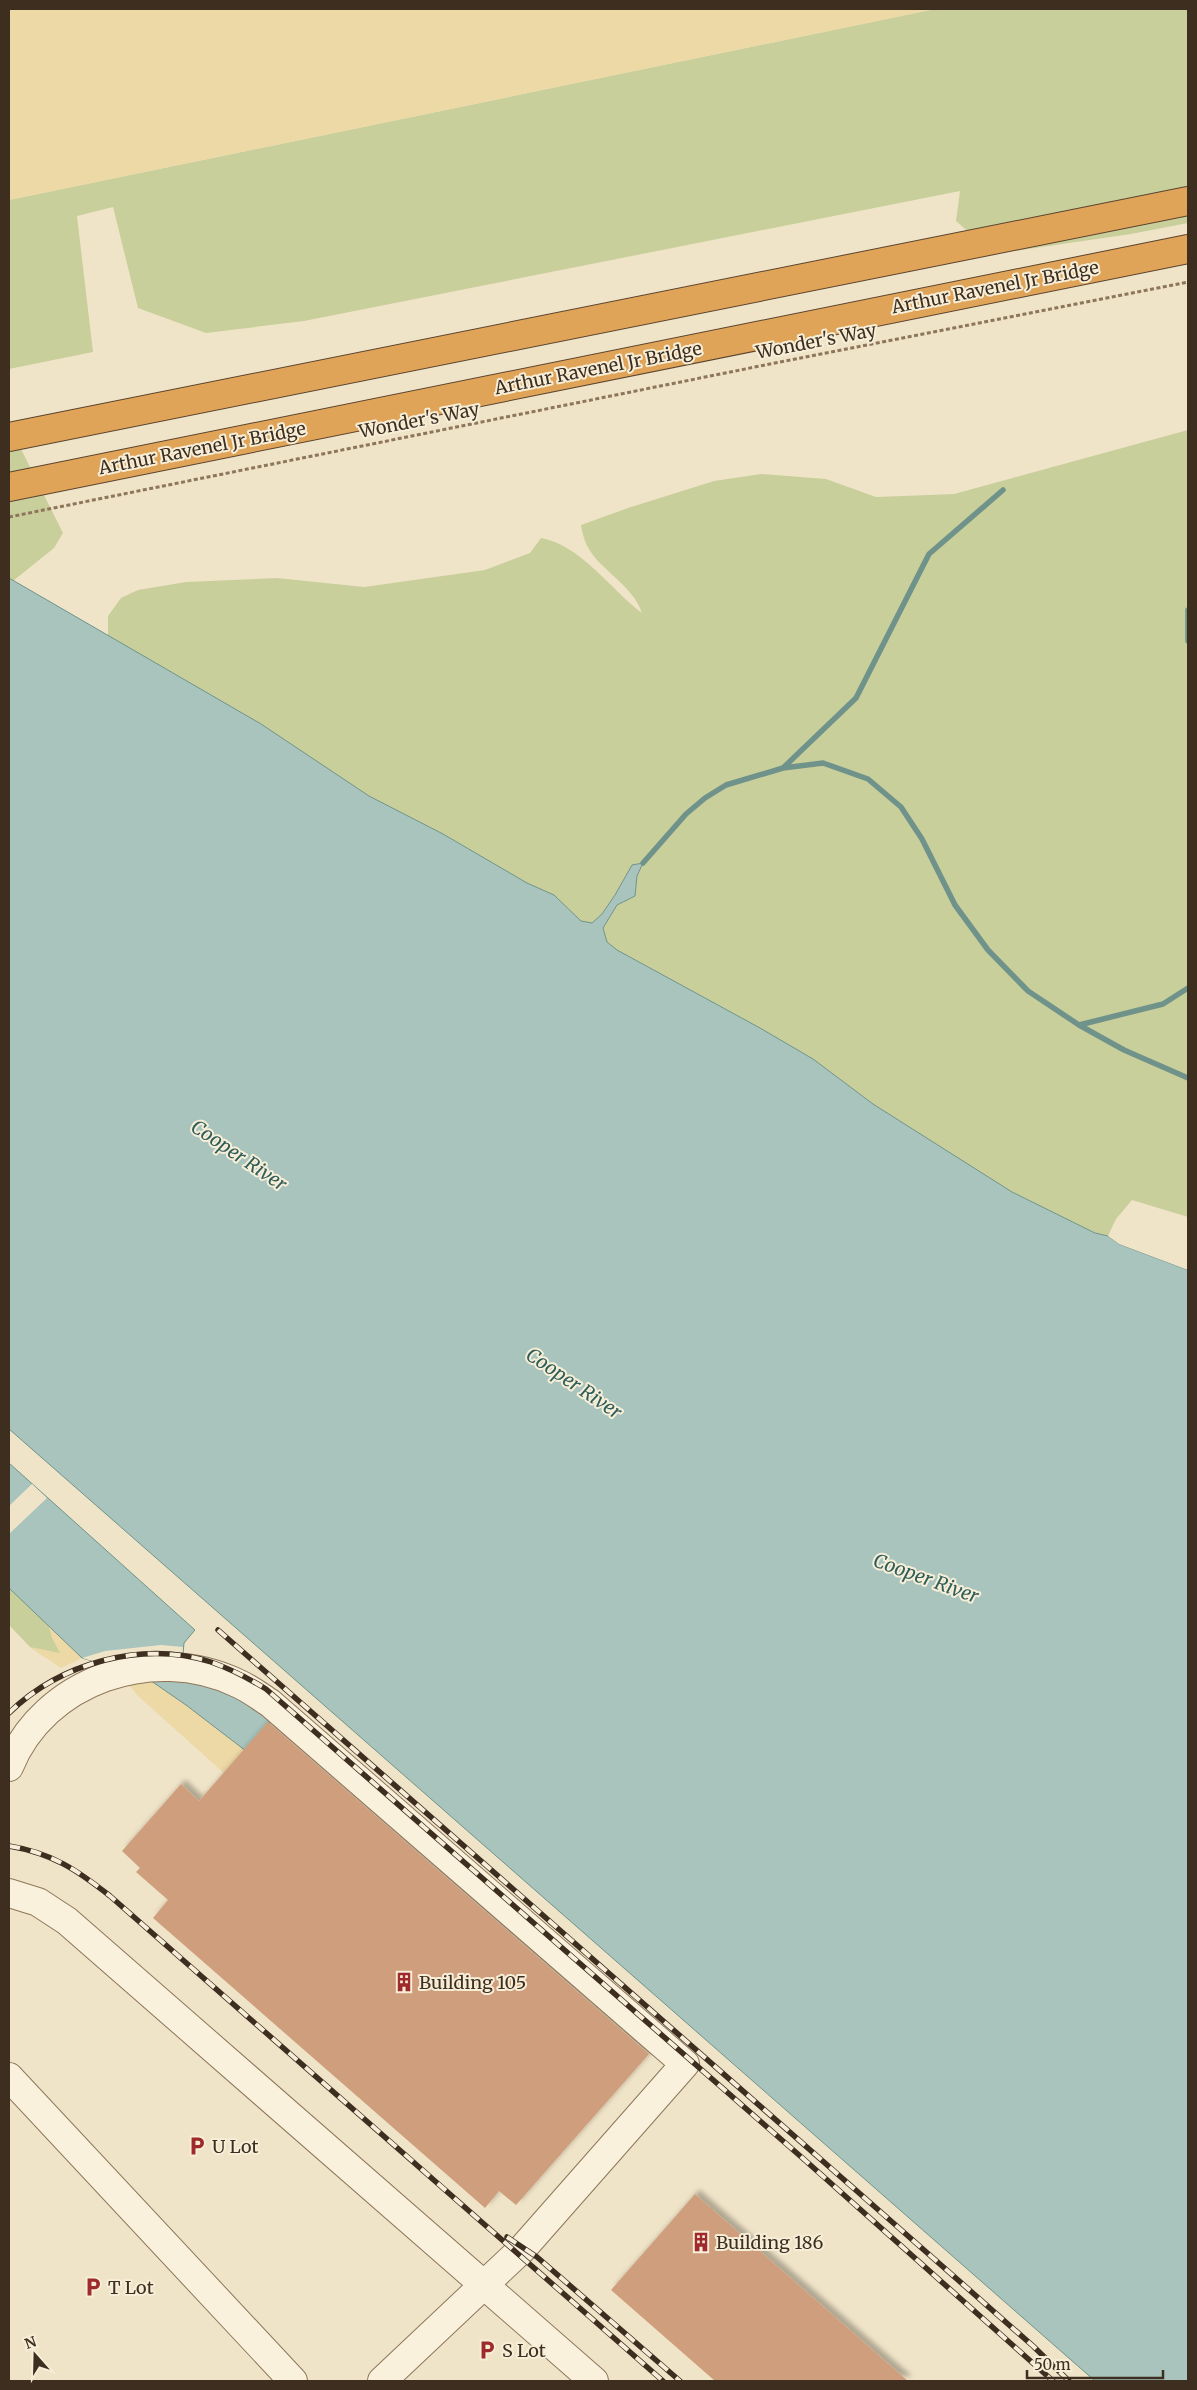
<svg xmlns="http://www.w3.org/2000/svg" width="1197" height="2390" viewBox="0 0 1197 2390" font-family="Merriweather,serif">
  <defs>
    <filter id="shadow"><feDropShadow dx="4.5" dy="-4.5" stdDeviation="2.5" flood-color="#0004"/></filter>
  </defs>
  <rect width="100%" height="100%" fill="#f0e4c8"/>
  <!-- green -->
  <path fill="#c9cf9b" d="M935,9H1188V223L1131,234L994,254L956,221L960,191L304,321L206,333L138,308L113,207L77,216L93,352L9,369V200Z
    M9,425L63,533L54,548L13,581L9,578Z
    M1188,430V1217L1132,1200L1116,1219L1108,1236L1095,1233L1012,1192L873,1104L813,1059L760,1028L617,950L607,942L603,928L617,905L635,896L637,876L643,863L632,865L615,895L602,914L592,923L581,921L554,895L527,883L443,834L369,796L261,724L108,636V616L121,598L138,590L186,582L277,578L364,587L485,570L530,553L541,538C581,545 611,590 642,613C633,584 594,567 585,541C583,536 582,530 581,525L628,508L714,481L761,474L826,479L876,497L954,494Z
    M9,1588L64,1639L62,1655L45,1657L30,1647L9,1625Z"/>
  <!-- sand -->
  <path fill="#ecd9a5" d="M9,9H935L9,200Z
    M48,1624L82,1658L61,1668L30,1647L60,1653L52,1638Z
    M144,1676L186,1705L246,1751L225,1774L138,1696L126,1681Z"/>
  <!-- water -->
  <path fill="#a9c4bc" stroke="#6f938a" d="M9,578L261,724L369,796L443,834L527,883L554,895L581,921L592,923L602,914L615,895L632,865L643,863L637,876L635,896L617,905L603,928L607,942L617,950L760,1028L813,1059L873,1104L1012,1192L1095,1233L1108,1236L1119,1244L1188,1270V2381H1095L9,1429Z
    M9,1463L195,1630L184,1643L181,1675L205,1679L276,1716L246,1751L186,1705L144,1676L82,1658L9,1588Z"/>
  <!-- pier -->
  <path fill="#f0e4c8" d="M1109,1234L1120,1242L1188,1268V1270L1119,1244L1108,1236Z
    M32,1484L47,1498L9,1534V1506Z
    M161,1645L183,1647L181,1675L144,1676L82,1658L105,1651Z"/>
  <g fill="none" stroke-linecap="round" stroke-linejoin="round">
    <!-- stream -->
    <path stroke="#6f938a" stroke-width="5.5" d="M1188,610V641
      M783,768L856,698L929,554L1003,490
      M643,863L686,814L705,798L726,785L783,768L823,763L868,779L901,807L922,839L955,905L988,950L1028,991L1079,1025L1124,1050L1188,1078
      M1079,1025L1163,1004L1188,988"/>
  </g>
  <!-- building -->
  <path fill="#cf9f7d" filter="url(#shadow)" d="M268,1722L649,2054L516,2205L499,2191L485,2208L153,1918L168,1900L136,1872L140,1868L122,1851L181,1784L199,1801Z
    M695,2194L908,2381H715L611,2290Z"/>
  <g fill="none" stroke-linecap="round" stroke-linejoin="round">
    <defs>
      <path id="minor" d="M9,1767C44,1680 153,1643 237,1683C249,1688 259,1696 270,1703L685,2064L523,2248L382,2381
        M9,1893L38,1902L67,1921L594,2381
        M9,2077L293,2381"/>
      <path id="highway" d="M9,437L1188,201
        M9,487L1188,249"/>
    </defs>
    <!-- minor casing -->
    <use href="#minor" stroke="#8d765c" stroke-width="30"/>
    <!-- highway casing -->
    <use href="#highway" stroke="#5b4430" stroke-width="30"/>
    <!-- path -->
    <path stroke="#8d765c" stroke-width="3" stroke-dasharray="4 2.5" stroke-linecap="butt" d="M9,517L765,365L1188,282"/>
    <!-- minor -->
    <use href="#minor" stroke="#faf1dc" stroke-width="28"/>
    <!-- highway -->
    <use href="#highway" stroke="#e0a458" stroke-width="28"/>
    <defs>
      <path id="rail" d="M218,1630L891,2221L1033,2346L1069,2381
        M9,1713C60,1663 142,1640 211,1662C231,1669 248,1678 266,1689L807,2162L1053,2381
        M9,1846C52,1853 77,1870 110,1896L663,2381
        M507,2237L537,2257L680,2381"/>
    </defs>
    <!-- rail casing -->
    <use href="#rail" stroke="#3d2e20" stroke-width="5.5"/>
    <!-- rail -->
    <use href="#rail" stroke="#f7eed8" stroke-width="4" stroke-dasharray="11" stroke-linecap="butt"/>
  </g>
  <!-- icons -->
  <defs>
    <symbol id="building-bare" viewBox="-9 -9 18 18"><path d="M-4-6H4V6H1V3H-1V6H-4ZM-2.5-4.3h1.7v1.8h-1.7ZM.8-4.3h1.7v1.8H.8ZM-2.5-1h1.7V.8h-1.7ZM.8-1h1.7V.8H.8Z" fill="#9e2a2b" stroke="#f7eed8" stroke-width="2.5" paint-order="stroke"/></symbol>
    <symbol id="parking-bare" viewBox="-9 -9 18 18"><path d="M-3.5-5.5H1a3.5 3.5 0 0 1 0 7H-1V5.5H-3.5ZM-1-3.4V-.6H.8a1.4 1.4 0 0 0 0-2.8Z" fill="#9e2a2b" stroke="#f7eed8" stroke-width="2.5" paint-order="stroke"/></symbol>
  </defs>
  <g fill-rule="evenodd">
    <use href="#building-bare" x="390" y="1968" width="28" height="28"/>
    <use href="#parking-bare" x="183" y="2132" width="28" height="28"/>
    <use href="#building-bare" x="687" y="2228" width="28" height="28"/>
    <use href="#parking-bare" x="79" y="2273" width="28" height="28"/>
    <use href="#parking-bare" x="473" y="2336" width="28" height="28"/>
  </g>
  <g text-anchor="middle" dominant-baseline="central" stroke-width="4" stroke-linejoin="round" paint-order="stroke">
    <!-- street labels -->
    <g font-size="18" fill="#3d2e20" stroke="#f7eed8">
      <text transform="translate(995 287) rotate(-11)">Arthur Ravenel Jr Bridge</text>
      <text transform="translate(816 341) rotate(-11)">Wonder's Way</text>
      <text transform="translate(598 368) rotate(-11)">Arthur Ravenel Jr Bridge</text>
      <text transform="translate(419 420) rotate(-11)">Wonder's Way</text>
      <text transform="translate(202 448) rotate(-11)">Arthur Ravenel Jr Bridge</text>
    </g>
    <!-- poi labels -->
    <g font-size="18" fill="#3d2e20" stroke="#f7eed8" text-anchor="start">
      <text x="419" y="1982">Building 105</text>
      <text x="212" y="2146">U Lot</text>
      <text x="716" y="2242">Building 186</text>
      <text x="108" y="2287">T Lot</text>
      <text x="502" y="2350">S Lot</text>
    </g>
    <!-- water labels -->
    <g font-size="19" font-style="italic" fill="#2f5d5a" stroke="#f7eed8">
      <text transform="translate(239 1155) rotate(34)">Cooper River</text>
      <text transform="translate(574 1383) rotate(34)">Cooper River</text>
      <text transform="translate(926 1578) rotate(20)">Cooper River</text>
    </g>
  </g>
  <!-- border -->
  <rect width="1197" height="2390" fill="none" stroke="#3d2e20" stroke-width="20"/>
  <!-- north arrow -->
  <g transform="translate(35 2355) rotate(340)" stroke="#f7eed8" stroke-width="4" paint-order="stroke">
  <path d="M0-4L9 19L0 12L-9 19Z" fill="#3d2e20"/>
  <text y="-8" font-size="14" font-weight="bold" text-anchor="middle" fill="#3d2e20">N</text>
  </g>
  <!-- scale -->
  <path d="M1027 2370v8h136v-8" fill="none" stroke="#3d2e20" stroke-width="2.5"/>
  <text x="1034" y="2370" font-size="15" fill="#3d2e20" stroke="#f7eed8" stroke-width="4" paint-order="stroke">50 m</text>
</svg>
